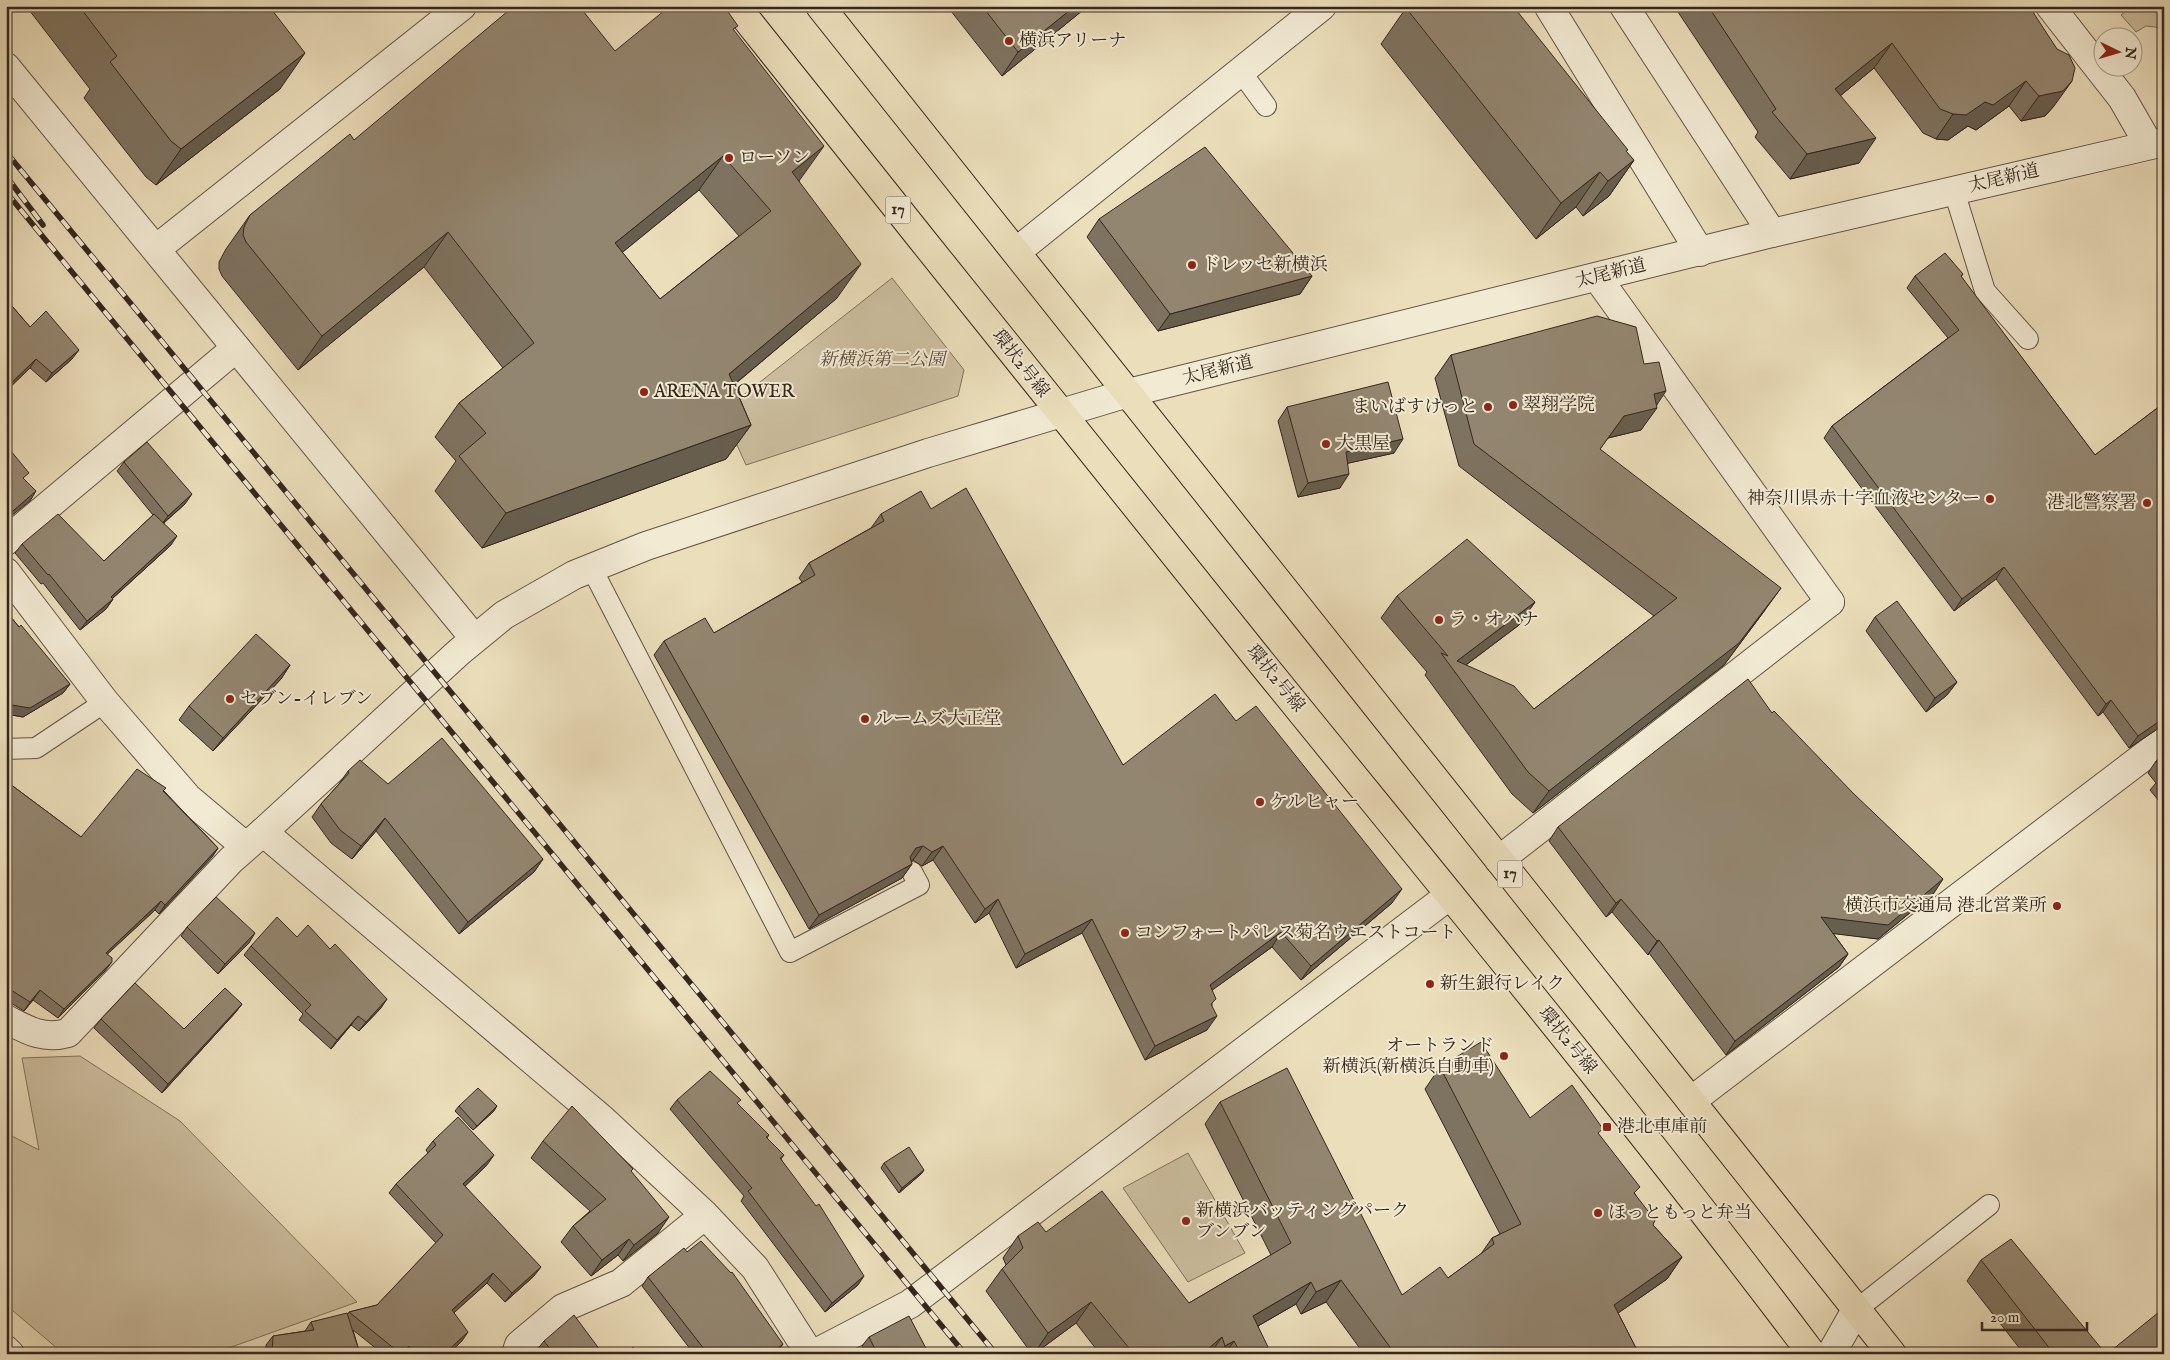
<svg xmlns="http://www.w3.org/2000/svg" width="2170" height="1360" viewBox="0 0 2170 1360" font-family="'IM FELL English','Noto Serif JP',serif">
  <rect width="100%" height="100%" fill="#ebdebb"/>
  <filter id="stains"><feTurbulence type="fractalNoise" baseFrequency=".004" numOctaves="4"/><feColorMatrix values="0 0 0 0 .2 0 0 0 0 .09 0 0 0 0 .02 0 0 0 .5 -.17"/></filter>
  <radialGradient id="worn" r=".72"><stop offset=".6" stop-color="#630" stop-opacity="0"/><stop offset="1" stop-color="#630" stop-opacity=".3"/></radialGradient>
  <!-- green -->
  <path fill="#ccbfa0" stroke="#80735f" d="M2132,6H2160L2164,11V28L2146,26L2136,32L2121,15Z
    M892,278L964,370L958,396L746,465L722,412Z
    M80,1056L180,1121L357,1302L212,1354H64L6,1305V1133L39,1150L22,1058Z
    M1188,1153L1245,1253L1188,1282L1123,1188Z"/>
  <g fill="none" stroke-linecap="round" stroke-linejoin="round">
    <defs>
      <path id="service" d="M1241,72L1266,106
        M1954,191L1985,291L2028,339
        M591,567L790,952L919,885L912,872
        M6,749L36,748L105,702
        M1856,1310L1989,1205"/>
      <path id="minor" d="M1624,6L1772,233
        M1549,7L1700,252
        M6,541L236,348
        M6,572L105,702L188,798L245,846
        M1499,860L1830,602
        M6,1019C27,1030 43,1040 68,1033L231,860L263,832L603,1120L705,1215L755,1268L810,1354
        M1691,1101L2164,741
        M6,1350L10,1354
        M516,1354L519,1345L563,1308L621,1283L705,1215
        M814,1354L910,1304L1450,895
        M1831,1354L1856,1310"/>
      <path id="tertiary" d="M2050,6L2122,98L2149,145
        M6,67L474,638
        M156,249L462,6
        M1016,252L1322,6
        M1597,277L1830,602
        M263,832L459,652L504,615L574,575L646,546L928,453L1128,393L1772,233L2164,142"/>
      <path id="primary" d="M736,6C909,223 1081,440 1256,656C1443,887 1633,1116 1812,1354
        M820,6L1892,1354"/>
    </defs>
    <!-- service casing -->
    <use href="#service" stroke="#625545" stroke-width="22"/>
    <!-- minor casing -->
    <use href="#minor" stroke="#625545" stroke-width="30"/>
    <!-- tertiary casing -->
    <use href="#tertiary" stroke="#625545" stroke-width="30"/>
    <!-- primary casing -->
    <use href="#primary" stroke="#34271e" stroke-width="30"/>
    <!-- service -->
    <use href="#service" stroke="#f2ead3" stroke-width="20"/>
    <!-- minor -->
    <use href="#minor" stroke="#f2ead3" stroke-width="28"/>
    <!-- tertiary -->
    <use href="#tertiary" stroke="#f2ead3" stroke-width="28"/>
    <!-- primary -->
    <use href="#primary" stroke="#ebdebb" stroke-width="28"/>
    <defs>
      <path id="rail" d="M6,152L996,1354
        M6,176L43,225
        M6,192L965,1354"/>
    </defs>
    <!-- rail casing -->
    <use href="#rail" stroke="#34271e" stroke-width="5.5"/>
    <!-- rail -->
    <use href="#rail" stroke="#f2ead3" stroke-width="4" stroke-dasharray="11" stroke-linecap="butt"/>
  </g>
  <!-- wall -->
  <path fill="#7e7360" stroke="#34271e" fill-rule="evenodd" d="M26,6H269L280,89L156,185L146,177L84,98L90,89Z
    M947,6H1088L1002,76Z
    M1674,6H2029L2054,106L2045,116L2021,121L2009,106L1976,130L1968,126L1948,140L1936,139L1923,133L1874,68L1840,96L1859,163L1790,179L1755,137L1758,132Z
    M2160,6H2164V11Z
    M1406,8L1626,152L1634,160L1609,196L1583,216L1576,207L1536,239L1381,44Z
    M734,31L799,181L837,298L734,385L751,425L726,459L482,548L435,491L456,461L435,437L459,403L503,368L424,267L298,370L222,276L219,269V262L226,249L250,215L354,140L615,51ZM699,190L739,236L660,299L622,252Z
    M1099,219L1312,276L1300,294L1158,331L1087,237Z
    M1963,274L1961,277L2095,455L2164,403V726H2162L2129,748L2103,712L2098,716L1996,579L1954,611L1824,438L1832,426L1948,338L1907,288L1915,276Z
    M6,299L30,327L72,359L46,382L30,368L6,391Z
    M1451,355L1644,364L1657,405L1641,430L1608,438L1600,449L1765,610L1724,665L1533,813L1512,794L1425,675L1427,672L1381,618L1397,596L1535,602L1519,625L1466,665L1534,709L1654,616L1459,466L1435,378Z
    M1287,407L1394,453L1348,463L1340,488L1298,497L1278,421Z
    M124,462L185,504L164,523L171,545L112,599H113L106,609L80,630L43,583L41,584L15,553L22,544L104,561L153,515L117,471Z
    M931,509L1123,765L1236,721L1392,903L1301,980L1272,947L1212,990V1005L1207,1030L1145,1060L1082,933L1016,968L989,913L975,923L933,860L922,866L913,860L911,861L912,864L902,878L809,929L654,655L664,641L714,633L802,582L799,578L809,563L871,528L881,514Z
    M6,611L19,627L70,684L63,693L23,717L6,714Z
    M1875,617L1957,682L1947,695L1926,712L1866,631Z
    M290,665L281,679L213,751L179,720L189,706Z
    M1772,713L1934,893L1878,939L1833,933L1848,954L1839,967L1726,1055L1649,953L1648,955L1612,912L1606,917L1549,841L1558,827Z
    M2164,755V807L2150,790L2156,783L2148,773L2156,761Z
    M348,771L388,784L543,859L534,872L459,934L376,831L352,859L331,843L312,817L321,804L339,784Z
    M6,781L81,837L164,791L218,848L212,857L159,914L155,910L107,954L105,971L58,1018L33,1000L24,1011L6,1000Z
    M187,927L249,943L218,974L181,936Z
    M297,937L381,1008L359,1031L351,1025L331,1049L299,1020L303,1014L244,955L251,946Z
    M242,1004L235,1013L162,1093L94,1028L101,1019L184,1029Z
    M1440,1067L1530,1118L1599,1135L1635,1194L1653,1225L1682,1257L1667,1279L1618,1313L1639,1354H1364L1326,1302L1301,1314L1296,1304L1258,1326L1263,1354H1100L1076,1323L1034,1354H1032L986,1291L1002,1269L1006,1265L1003,1258L1018,1236L1046,1232L1189,1303L1271,1255L1205,1124L1220,1102L1402,1295L1448,1278L1481,1254L1492,1238L1500,1234L1425,1089Z
    M677,1100L738,1104L769,1135L767,1138L784,1155L781,1159L858,1285L825,1312L741,1201L744,1196L670,1109Z
    M459,1106L494,1111L473,1130L455,1111Z
    M433,1141L487,1165L465,1186L534,1276L505,1302L487,1283L454,1312L462,1341L448,1354H383L353,1330L360,1354H266V1345L273,1336L305,1331L311,1322L348,1314L349,1312L377,1305L436,1243L389,1193L396,1184L428,1153L426,1150Z
    M543,1141L631,1172L658,1233L623,1261L618,1255L591,1276L561,1242L573,1226L590,1211L531,1158Z
    M884,1163L924,1170L921,1174L899,1193L881,1168Z
    M687,1252L783,1344L775,1354H694L642,1286L648,1277Z
    M1981,1260L2106,1354H2024L1967,1281Z
    M869,1337L929,1354H866L862,1346Z
    M544,1341L603,1354H540L537,1350Z"/>
  <!-- shaded-wall -->
  <path fill="#675e4e" stroke="#34271e" d="M1075,6H1088L1002,76L1018,52Z
    M1892,43L1874,68L1818,114L1835,89Z
    M305,53L280,89L156,185L181,149Z
    M2026,81L2009,106L1976,130L1968,126L1948,140L1936,139L1953,114L1985,102Z
    M2072,81L2054,106L2045,116L2021,121L2039,96Z
    M1876,138L1859,163L1790,179L1807,154Z
    M824,146L799,181L768,206L792,172Z
    M723,156L699,190L591,278L615,243Z
    M1634,160L1609,196L1583,216L1608,181Z
    M1600,172L1576,207L1536,239L1561,203Z
    M448,232L424,267L298,370L322,336Z
    M861,264L837,298L705,409L729,374Z
    M1312,276L1300,294L1158,331L1170,314Z
    M79,350L72,359L46,382L52,373Z
    M36,359L30,368L6,391V388Z
    M1666,391L1654,409L1657,408L1641,430L1608,438L1624,416L1654,394Z
    M751,425L726,459L482,548L506,513Z
    M1403,439L1394,453L1336,466L1346,452Z
    M1349,474L1340,488L1298,497L1308,483Z
    M36,491L30,501L6,520V517Z
    M192,494L185,504L161,525L168,516Z
    M177,536L171,545L104,606L111,597Z
    M2004,567L1996,579L1954,611L1962,599Z
    M1781,588L1765,610L1724,665L1533,813L1549,791Z
    M113,599L106,609L80,630L87,621Z
    M1535,602L1519,625L1455,673L1457,661Z
    M290,665L281,679L213,751L223,738Z
    M1957,682L1947,695L1926,712L1935,698Z
    M70,684L63,693L23,717L6,714V713L12,705Z
    M2111,700L2103,712L2098,716L2106,704Z
    M2164,718V726H2162L2129,748L2138,736Z
    M385,818L376,831L352,859L361,846Z
    M923,846L913,860L906,862L916,848Z
    M943,846L933,860L922,866L932,852Z
    M218,848L212,857L159,914L165,905Z
    M543,859L534,872L459,934L468,922Z
    M912,864L902,878L809,929L819,915Z
    M1943,879L1934,893L1878,939L1812,931L1821,917Z
    M1402,889L1392,903L1301,980L1311,966Z
    M998,899L989,913L975,923L985,909Z
    M1621,899L1612,912L1606,917L1616,903Z
    M161,901L155,910L99,962L106,953Z
    M1092,919L1082,933L1016,968L1025,954Z
    M1281,932L1272,947L1200,999L1210,985Z
    M255,933L249,943L218,974L225,964Z
    M1659,940L1649,953L1648,955L1657,941Z
    M1848,954L1839,967L1726,1055L1735,1041Z
    M112,962L105,971L58,1018L64,1009Z
    M40,990L33,1000L24,1011L30,1002Z
    M387,999L381,1008L359,1031L366,1022Z
    M242,1004L235,1013L162,1093L168,1084Z
    M358,1016L351,1025L331,1049L337,1040Z
    M1217,1016L1207,1030L1145,1060L1155,1046Z
    M497,1106L494,1111L473,1130Z
    M494,1155L487,1165L457,1194L463,1184Z
    M924,1170L921,1174L899,1193L902,1188Z
    M669,1217L658,1233L623,1261L634,1245Z
    M629,1239L618,1255L591,1276L602,1260Z
    M1682,1257L1667,1279L1598,1327L1614,1305Z
    M541,1267L534,1276L505,1302L512,1293Z
    M493,1273L487,1283L446,1320L452,1310Z
    M864,1276L858,1285L825,1312L832,1303Z
    M1341,1280L1326,1302L1301,1314L1316,1292Z
    M1311,1282L1296,1304L1237,1338L1253,1316Z
    M1091,1302L1076,1323L1034,1354L1048,1333Z
    M468,1332L462,1341L448,1354H444Z
    M1222,1337L1210,1354H1202Z
    M1234,1341L1225,1354H1220L1225,1346Z
    M783,1344L775,1354H771Z
    M1268,1347L1263,1354H1257Z"/>
  <!-- building -->
  <path fill="#938670" stroke="#34271e" fill-rule="evenodd" d="M79,6H269L305,53L181,149L171,141L110,62L117,56Z
    M514,6H579L615,51L670,6H724L738,26L733,29L824,146L792,172L861,264L729,374L751,425L506,513L459,456L486,433L459,403L534,343L448,232L322,336L246,242L243,235L244,227L250,215L350,134L354,140ZM723,156L771,211L660,299L615,243Z
    M982,6H1075L1018,52Z
    M1408,6H1513L1628,150L1626,151L1634,160L1608,181L1600,172L1561,203L1406,8Z
    M1708,6H2029L2057,49L2069,55L2075,68L2072,81L2063,91L2039,96L2026,81L1993,105L1985,102L1966,115L1953,114L1940,109L1892,43L1835,89L1876,138L1807,154L1772,112L1776,109Z
    M1205,147L1312,276L1170,314L1099,219Z
    M1945,253L1963,274L1961,276L2095,455L2164,403V718L2138,736L2111,700L2106,704L2004,567L1962,599L1832,426L1959,330L1915,276Z
    M6,299L30,327L46,311L79,350L52,373L36,359L6,388Z
    M1597,316L1636,327L1644,364L1659,362L1666,391L1654,394L1657,408L1624,416L1600,449L1781,588L1739,643L1549,791L1528,772L1441,653L1448,656L1397,596L1467,539L1535,602L1457,661L1514,686L1534,709L1677,598L1474,444L1451,355Z
    M1388,382L1403,439L1346,452L1349,474L1308,483L1287,407Z
    M147,442L192,494L168,516L124,462Z
    M6,445L29,473L23,478L36,491L6,517Z
    M966,488L1123,765L1215,694L1236,721L1256,706L1402,889L1311,966L1281,932L1210,985L1216,999L1211,1004L1217,1016L1155,1046L1092,919L1025,954L998,899L985,909L943,846L932,852L923,846L916,848L910,857L912,864L819,915L664,641L705,618L714,633L815,575L809,563L884,521L881,514L921,491L931,509Z
    M58,514L104,561L154,514L177,536L111,597L113,599L87,621L49,574L48,575L22,544Z
    M1897,601L1957,682L1935,698L1875,617Z
    M6,611L19,627L21,625L70,684L30,708L12,705L6,689Z
    M256,634L290,665L223,738L189,706Z
    M1748,679L1772,713L1774,711L1853,793L1943,879L1888,925L1821,917L1848,954L1735,1041L1659,940L1657,941L1621,899L1616,903L1558,827Z
    M442,738L543,859L468,922L385,818L361,846L340,830L321,804L349,773L348,771L360,760L388,784Z
    M2164,755V770L2156,761Z
    M137,769L166,788L163,791L218,848L165,905L161,901L106,953L112,958V962L64,1009L40,990L30,1002L6,987V781L81,837Z
    M2164,774V785L2158,779Z
    M216,897L255,933L225,964L187,927Z
    M277,917L297,937L308,925L330,949L335,944L387,999L366,1022L358,1016L337,1040L305,1011L311,1005L251,946Z
    M135,983L184,1029L225,988L242,1004L168,1084L101,1019Z
    M1481,1042L1530,1118L1572,1085L1603,1129L1598,1133L1640,1187L1634,1193L1655,1220L1653,1225L1682,1257L1614,1305L1639,1354H1395L1341,1280L1316,1292L1311,1282L1253,1316L1268,1347L1257,1354H1241L1234,1341L1225,1346L1222,1337L1202,1354H1134L1091,1302L1048,1333L1002,1269L1023,1248L1018,1236L1038,1222L1046,1232L1102,1191L1189,1303L1291,1243L1220,1102L1287,1068L1402,1295L1440,1267L1448,1278L1494,1244L1492,1238L1521,1224L1440,1067Z
    M710,1071L741,1100L737,1103L769,1135L766,1137L784,1155L780,1158L816,1206L819,1204L864,1276L832,1303L748,1191L752,1188L677,1100Z
    M478,1088L497,1106L477,1126L459,1106Z
    M572,1106L633,1169L631,1171L669,1217L634,1245L629,1239L602,1260L573,1226L606,1199L543,1141Z
    M458,1117L494,1155L463,1184L541,1267L512,1293L493,1273L452,1310L468,1332L444,1354H415L409,1346L401,1354L349,1312L377,1305L443,1235L396,1184L436,1145L433,1141Z
    M909,1147L924,1170L902,1188L884,1163Z
    M2011,1239L2106,1354H2054L1981,1260Z
    M701,1241L731,1273L732,1272L783,1344L771,1354H708L648,1277L684,1248L687,1252Z
    M2164,1308V1354H2107Z
    M347,1313L360,1354H272L273,1336L314,1330L311,1322Z
    M574,1315L603,1354H554L544,1341Z
    M909,1316L929,1354H870V1353L875,1349L869,1337Z
    M633,1347L641,1354H628Z"/>
  <!-- markers -->
  <g fill="#8f2418" stroke="#f2ead3" stroke-width="2">
    <circle cx="1009" cy="41" r="5"/>
    <circle cx="729" cy="158" r="5"/>
    <circle cx="1192" cy="265" r="5"/>
    <circle cx="644" cy="392" r="5"/>
    <circle cx="1513" cy="405" r="5"/>
    <circle cx="1488" cy="407" r="5"/>
    <circle cx="1326" cy="444" r="5"/>
    <circle cx="1990" cy="499" r="5"/>
    <circle cx="2147" cy="503" r="5"/>
    <circle cx="1439" cy="620" r="5"/>
    <circle cx="230" cy="699" r="5"/>
    <circle cx="865" cy="719" r="5"/>
    <circle cx="1260" cy="802" r="5"/>
    <circle cx="2057" cy="906" r="5"/>
    <circle cx="1125" cy="933" r="5"/>
    <circle cx="1430" cy="984" r="5"/>
    <circle cx="1504" cy="1056" r="5"/>
    <rect x="1602" y="1122" width="10" height="10" rx="2.5"/>
    <circle cx="1598" cy="1213" r="5"/>
    <circle cx="1186" cy="1221" r="5"/>
  </g>
  <g text-anchor="middle" dominant-baseline="central" stroke-width="4" stroke-linejoin="round" paint-order="stroke">
    <!-- shield labels -->
    <g fill="#f2ead3" stroke="#6d6254" stroke-width="1">
      <rect x="885.5" y="196.5" width="25" height="27" rx="4"/>
      <rect x="1497.5" y="860.5" width="25" height="27" rx="4"/>
    </g>
    <g font-size="16" font-weight="bold" fill="#34271e">
      <text x="898" y="210">17</text>
      <text x="1510" y="874">17</text>
    </g>
    <!-- poi labels -->
    <g font-size="18" fill="#34271e" stroke="#f2ead3" text-anchor="start">
      <text x="1019" y="41">横浜アリーナ</text>
      <text x="739" y="158">ローソン</text>
      <text x="1202" y="265">ドレッセ新横浜</text>
      <text x="654" y="392">ARENA TOWER</text>
      <text x="1523" y="405">翠翔学院</text>
      <text x="1478" y="407" text-anchor="end">まいばすけっと</text>
      <text x="1336" y="444">大黒屋</text>
      <text x="1980" y="499" text-anchor="end">神奈川県赤十字血液センター</text>
      <text x="2137" y="503" text-anchor="end">港北警察署</text>
      <text x="1449" y="620">ラ・オハナ</text>
      <text x="240" y="699">セブン-イレブン</text>
      <text x="875" y="719">ルームズ大正堂</text>
      <text x="1270" y="802">ケルヒャー</text>
      <text x="2047" y="906" text-anchor="end">横浜市交通局 港北営業所</text>
      <text x="1135" y="933">コンフォートパレス菊名ウエストコート</text>
      <text x="1440" y="984">新生銀行レイク</text>
      <text x="1494" y="1046" text-anchor="end">オートランド<tspan x="1494" dy="21">新横浜(新横浜自動車)</tspan></text>
      <text x="1617" y="1127">港北車庫前</text>
      <text x="1196" y="1211">新横浜バッティングパーク<tspan x="1196" dy="21">ブンブン</tspan></text>
      <text x="1608" y="1213">ほっともっと弁当</text>
    </g>
    <!-- street labels -->
    <g font-size="18" fill="#34271e" stroke="#f2ead3">
      <text transform="translate(2004 179) rotate(-13)">太尾新道</text>
      <text transform="translate(1611 274) rotate(-14)">太尾新道</text>
      <text transform="translate(1020 364) rotate(52)">環状2号線</text>
      <text transform="translate(1218 371) rotate(-14)">太尾新道</text>
      <text transform="translate(1275 679) rotate(51)">環状2号線</text>
      <text transform="translate(1567 1041) rotate(51)">環状2号線</text>
    </g>
    <!-- park labels -->
    <g font-size="18" font-style="italic" fill="#5a4d3e" stroke="#f2ead3">
      <text x="882" y="360">新横浜第二公園</text>
    </g>
  </g>
  <!-- margin -->
  <rect width="2170" height="1360" fill="none" stroke="#ebdebb" stroke-width="25"/>
  <rect x="8" y="8" width="2155" height="1345" fill="none" stroke="#34271e" stroke-width="2.5"/>
  <rect x="12" y="12" width="2145" height="1335" fill="none" stroke="#34271e"/>
  <!-- north arrow -->
  <g transform="translate(2118 52) rotate(95)"><circle r="24" fill="#f2ead3" stroke="#a69c8b"/>
  <path d="M0-4L9 19L0 12L-9 19Z" fill="#8f2418"/>
  <text y="-8" font-size="14" font-weight="bold" text-anchor="middle" fill="#34271e">N</text>
  </g>
  <!-- scale -->
  <path d="M1982 1322v8h105v-8" fill="none" stroke="#34271e" stroke-width="2.5"/>
  <text x="1990" y="1322" font-size="15" fill="#34271e" stroke="#f2ead3" stroke-width="4" paint-order="stroke">20 m</text>
  <rect width="100%" height="100%" filter="url(#stains)"/>
  <rect width="100%" height="100%" fill="url(#worn)"/>
</svg>
